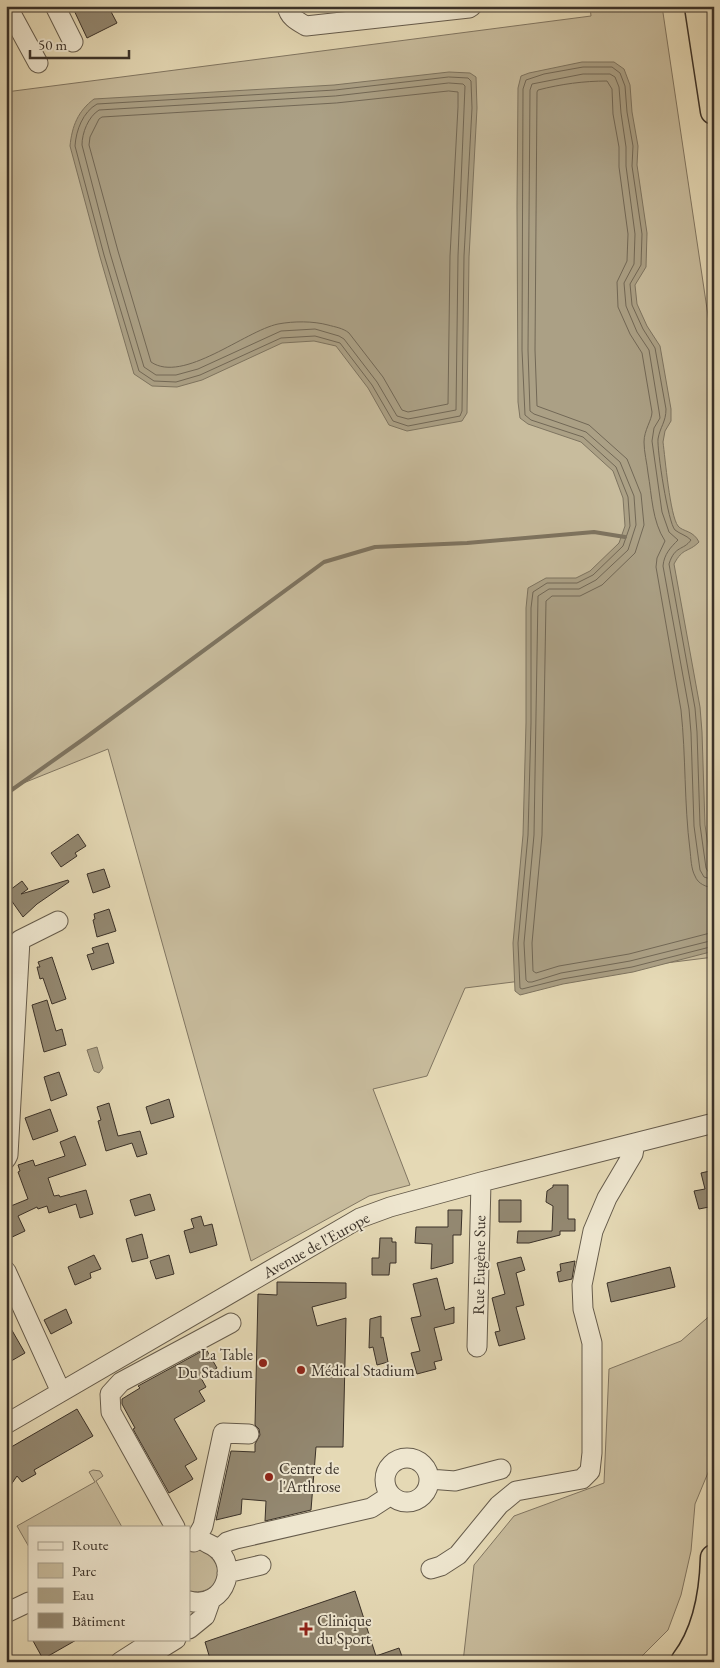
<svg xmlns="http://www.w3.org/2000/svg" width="720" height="1668" viewBox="0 0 720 1668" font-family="'EB Garamond',serif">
  <rect width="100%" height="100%" fill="#e5d9b5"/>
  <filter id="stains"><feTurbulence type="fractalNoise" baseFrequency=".004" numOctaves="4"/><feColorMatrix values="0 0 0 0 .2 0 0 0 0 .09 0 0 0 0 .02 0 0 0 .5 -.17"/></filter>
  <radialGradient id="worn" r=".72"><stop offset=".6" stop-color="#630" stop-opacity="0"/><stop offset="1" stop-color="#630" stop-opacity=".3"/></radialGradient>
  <!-- green -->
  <path fill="#c8bc9d" stroke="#817662" d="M590,6H662L714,356V957L465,988L427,1076L373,1089L410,1185L369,1196L251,1261L108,749L6,790V92L591,16Z
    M714,1312V1462L710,1468L695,1504L691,1551L681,1595L668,1630L636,1662H463L474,1565L514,1516L604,1483L609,1369L681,1341Z
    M93,1470L100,1471L103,1476L96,1481L122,1527H29V1547L17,1526L95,1482L89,1472Z
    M198,1550C230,1558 221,1598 189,1591V1552Z"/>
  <!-- water -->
  <path fill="#aba085" stroke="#7e7460" d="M582,62H614L624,69L630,85L632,112L638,146L637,165L647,233L646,267L635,285L637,304L647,326L660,346L671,409V421L665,431L663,442C665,457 670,516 678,526C683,532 693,530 699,542C688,553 683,547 674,564L700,707L702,732L705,825L714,886V951L633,972L563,984L520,995L515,991L513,943L523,835L526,723V608L528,588L546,578H576L590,571L619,543L625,526L623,498L613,471L581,442L528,424L520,418L518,402L517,206L518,88L521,76L529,73Z
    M449,72L470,73L476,77L477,108L469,257L467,413L462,421L407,431L389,425L368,388L336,346L314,341L282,343L202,380L177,387L152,386L134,374L100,257L70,146C72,126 78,111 94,99L334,85Z
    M97,1047L103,1068L99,1073L94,1071L87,1050Z"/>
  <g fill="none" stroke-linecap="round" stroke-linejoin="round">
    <!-- shore -->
    <path stroke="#726856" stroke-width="1" d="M449,77L468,78L471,81L472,108L464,256L462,411L460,416L408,426L393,421L372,385L340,343L315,336L281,338L200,375L176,382L154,381L139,371L104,255L75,146C76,130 83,112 97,104L335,90Z
      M449,83L463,84L465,86L458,256L456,410L408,419L397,416L377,382L344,339L339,336L315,329L281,331L198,369L176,375H156L144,367L110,253L82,145C82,133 88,117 99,110L335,96Z
      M449,91L458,92V107L450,256L448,404L408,412L402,410L383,377L349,333C343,328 335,327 328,325C313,321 294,321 278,324C245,331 183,384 151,362L118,251L89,145L90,137L99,119L102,117L336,103Z
      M714,874L709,873L706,868L700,825L697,732L695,708L669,564C675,545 683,551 691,540C686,535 680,534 675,530C668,523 657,450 658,439C660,427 666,422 666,409L655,348L643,329L632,305L630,284L641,265L642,234L632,166L633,146L627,112L625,86L620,73L612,67H583L544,74L526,80L523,89L522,350L525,415L531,420L583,437L616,467L628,497L630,526L623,546L593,575L577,583H547L533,592L531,608V723L528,835L518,943L520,988L522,989L562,979L632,967L714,946
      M714,880L704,877L700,870L694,826L691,733L689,709L663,566C664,554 671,547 678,540L669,532L662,512L652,441L654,428L660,418L659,411L649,350L637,332L626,306L624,283L634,264L635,234L626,166V147L621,113L619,87L615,77L610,74H583L532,84L530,90L528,350L530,411L534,414L586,432L620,462L634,496L636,525L628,550L596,580L579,589H549L538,596L534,835L524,943L526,980L528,982H532L561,973L630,961L714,940
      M714,888C706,887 698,884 695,876C691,869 691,858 690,850C684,803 686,756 681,710L656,567L657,558L665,541C652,521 652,496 648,473C647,463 644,452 644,442C644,430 652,420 652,412L642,353L630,334L618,307L617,282L627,261L628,234L619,167V147L613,114L612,89L607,81C584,81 561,84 538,90L537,92L535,350L537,406L589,425L627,459L641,494L644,525L635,553L602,585L580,596H552L546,601L542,835L532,943L533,971L536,973L559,966L629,954L714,932"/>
    <!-- stream -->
    <path stroke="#7e7460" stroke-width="4" d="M6,794L85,738L324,562L375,547L467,543L594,532L625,537"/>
  </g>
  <!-- building -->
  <path fill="#938871" stroke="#3a3128" d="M72,6H108L117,23L87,38Z
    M78,834L86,846L75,853L77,856L61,867L51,853Z
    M104,869L110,887L93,893L87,874Z
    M68,880L69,882L37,904L23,917L6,893L22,881L28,889L21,894Z
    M109,909L116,931L97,937L93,920L95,919L94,914Z
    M108,943L114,963L92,970L87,955L94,953L92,948Z
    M52,957L66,999L52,1004L43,978L40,979L37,967H40L38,962Z
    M47,1000L56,1031L62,1029L66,1045L44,1052L32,1005Z
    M59,1072L67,1095L51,1101L44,1077Z
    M169,1099L174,1117L151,1124L146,1107Z
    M109,1103L118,1136L140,1131L147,1154L137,1157L132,1143L106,1151L98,1121L101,1120L97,1107Z
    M50,1109L58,1131L33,1140L25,1118Z
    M75,1136L86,1165L48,1178L54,1196L59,1195L60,1197L86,1190L93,1214L80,1218L76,1204L49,1213L47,1206L38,1209L37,1207L18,1216L25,1231L10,1238L6,1229V1208L28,1199L18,1172L20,1171L18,1165L33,1160L35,1166L65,1156L60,1142Z
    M714,1170V1208L709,1209V1207L699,1209L694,1191L705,1189L701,1173Z
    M553,1185H568V1219H575V1231H560V1235L529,1243H517L518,1231H552L553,1206L546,1202L547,1191L553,1187Z
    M150,1194L155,1210L135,1216L130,1200Z
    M499,1200H521V1222H499Z
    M448,1210H462L461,1235H453V1263L431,1269L432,1244L415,1243L416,1227H448Z
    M201,1216L204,1226L212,1224L217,1245L190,1253L184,1231L194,1228L191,1219Z
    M142,1234L148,1258L132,1262L126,1239Z
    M380,1238H392V1242H396V1263H390L389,1275H372V1258H379Z
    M94,1255L101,1269L90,1273L91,1278L75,1285L68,1267Z
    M169,1255L174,1274L156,1279L150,1261Z
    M521,1257L525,1270L516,1273L524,1305L516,1307L525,1339L499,1346L495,1332L500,1331L492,1298L505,1294L497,1263Z
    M575,1261L572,1279L559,1282L557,1272L561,1271L560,1264Z
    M670,1267L675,1287L611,1302L607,1283Z
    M437,1278L445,1310L454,1307V1323L434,1328L442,1360L434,1362L436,1369L417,1374L411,1353L420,1351L411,1318L421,1316L413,1284Z
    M277,1282L346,1283V1298L312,1307L317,1326L346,1318L343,1447H316L311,1510L265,1521L266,1501L242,1499L241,1514L216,1520L231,1451L255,1452V1444L260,1435L259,1429L255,1425L258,1294L277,1295Z
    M66,1309L72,1323L51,1334L44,1320Z
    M381,1316V1338L383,1337L388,1362L377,1365L373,1347L369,1348L370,1319Z
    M6,1320L25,1353L6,1364Z
    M206,1349L217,1368L201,1378L206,1387L199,1391L205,1401L174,1419L197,1459L185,1466L193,1479L169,1493L133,1429L135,1428L122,1404V1399L140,1388L138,1386Z
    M77,1409L93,1436L34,1470L36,1474L22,1482L17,1476L6,1492V1450Z
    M355,1591L376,1656L399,1648L404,1662H317L316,1657L300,1662H211L205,1642Z
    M32,1639H78L43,1659Z"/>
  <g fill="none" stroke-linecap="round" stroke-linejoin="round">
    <defs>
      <path id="minor" d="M7,6L38,63
        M55,6L73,42
        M287,6C289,17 297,21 306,26L469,8L472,6
        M6,1159L8,1155L20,940L58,921
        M6,1271L61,1392
        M477,1347L481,1182
        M6,1424L360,1218L390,1207L481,1182L714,1123
        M385 1480a22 22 0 1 1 44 0a22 22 0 1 1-44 0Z
        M429,1479L455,1481L501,1469
        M175,1527L111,1412L110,1394L121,1382L231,1323
        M194,1542L203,1526L223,1433L249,1434
        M218,1550L227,1542L236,1539L371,1508L391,1495
        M431,1569L441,1566L458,1555L499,1505L516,1491L582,1479L590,1471L592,1453V1343L583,1309L582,1285L593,1231L607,1198L633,1154L635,1143
        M227,1573L261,1565
        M189,1601C226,1611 244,1558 207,1543
        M6,1613L29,1602
        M189,1629L205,1616L211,1599
        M120,1662L148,1644
        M139,1662L176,1639"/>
      <path id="highway" d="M698,6L714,111
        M684,1662C707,1632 713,1594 714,1558
        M712,1662L714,1658"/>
    </defs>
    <!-- minor casing -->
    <use href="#minor" stroke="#655b4b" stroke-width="21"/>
    <!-- highway casing -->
    <use href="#highway" stroke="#3a3128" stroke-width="29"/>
    <!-- minor -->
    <use href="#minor" stroke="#eee6cf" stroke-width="19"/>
    <!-- highway -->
    <use href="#highway" stroke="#e5d9b5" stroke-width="26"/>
  </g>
  <!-- markers -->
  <g fill="#8f2418" stroke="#eee6cf" stroke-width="2">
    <circle cx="263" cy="1363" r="5"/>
    <circle cx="301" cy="1370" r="5"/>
    <circle cx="269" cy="1477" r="5"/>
    <path d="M303.5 1621.5h5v5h5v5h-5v5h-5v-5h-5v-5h5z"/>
  </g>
  <g text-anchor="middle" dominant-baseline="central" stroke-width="4" stroke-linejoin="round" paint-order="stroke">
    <!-- street labels -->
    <g font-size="16" fill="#3a3128" stroke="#eee6cf">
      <text transform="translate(316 1245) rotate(-29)">Avenue de l'Europe</text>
      <text transform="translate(479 1265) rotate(-89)">Rue Eugène Sue</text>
    </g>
    <!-- poi labels -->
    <g font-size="16" fill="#3a3128" stroke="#eee6cf" text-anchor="start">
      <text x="253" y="1354" text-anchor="end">La Table<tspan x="253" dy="18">Du Stadium</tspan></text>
      <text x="311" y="1370">Médical Stadium</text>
      <text x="279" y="1468">Centre de<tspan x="279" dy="18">l'Arthrose</tspan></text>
      <text x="317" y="1620">Clinique<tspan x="317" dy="18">du Sport</tspan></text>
    </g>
  </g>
  <!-- margin -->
  <rect width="720" height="1668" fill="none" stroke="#e5d9b5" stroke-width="25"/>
  <rect x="8" y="8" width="705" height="1653" fill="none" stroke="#3a3128" stroke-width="2.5"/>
  <rect x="12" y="12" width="695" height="1643" fill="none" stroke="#3a3128"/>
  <!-- legend -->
  <rect x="28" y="1526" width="162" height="115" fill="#eee6cf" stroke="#a69e8c"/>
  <rect x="38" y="1542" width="25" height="8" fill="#eee6cf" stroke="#a69e8c"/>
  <text x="72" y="1550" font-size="15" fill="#3a3128">Route</text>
  <rect x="38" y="1563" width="25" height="15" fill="#c8bc9d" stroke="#a69e8c"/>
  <text x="72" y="1576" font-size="15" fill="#3a3128">Parc</text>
  <rect x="38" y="1588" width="25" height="15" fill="#aba085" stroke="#a69e8c"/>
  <text x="72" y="1600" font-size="15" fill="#3a3128">Eau</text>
  <rect x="38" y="1613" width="25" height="15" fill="#938871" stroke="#a69e8c"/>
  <text x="72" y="1626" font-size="15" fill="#3a3128">Bâtiment</text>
  <!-- scale -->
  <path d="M30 50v8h99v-8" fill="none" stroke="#3a3128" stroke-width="2.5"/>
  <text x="38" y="50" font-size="15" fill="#3a3128" stroke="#eee6cf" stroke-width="4" paint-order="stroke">50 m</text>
  <rect width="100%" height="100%" filter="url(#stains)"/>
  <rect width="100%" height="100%" fill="url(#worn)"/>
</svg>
